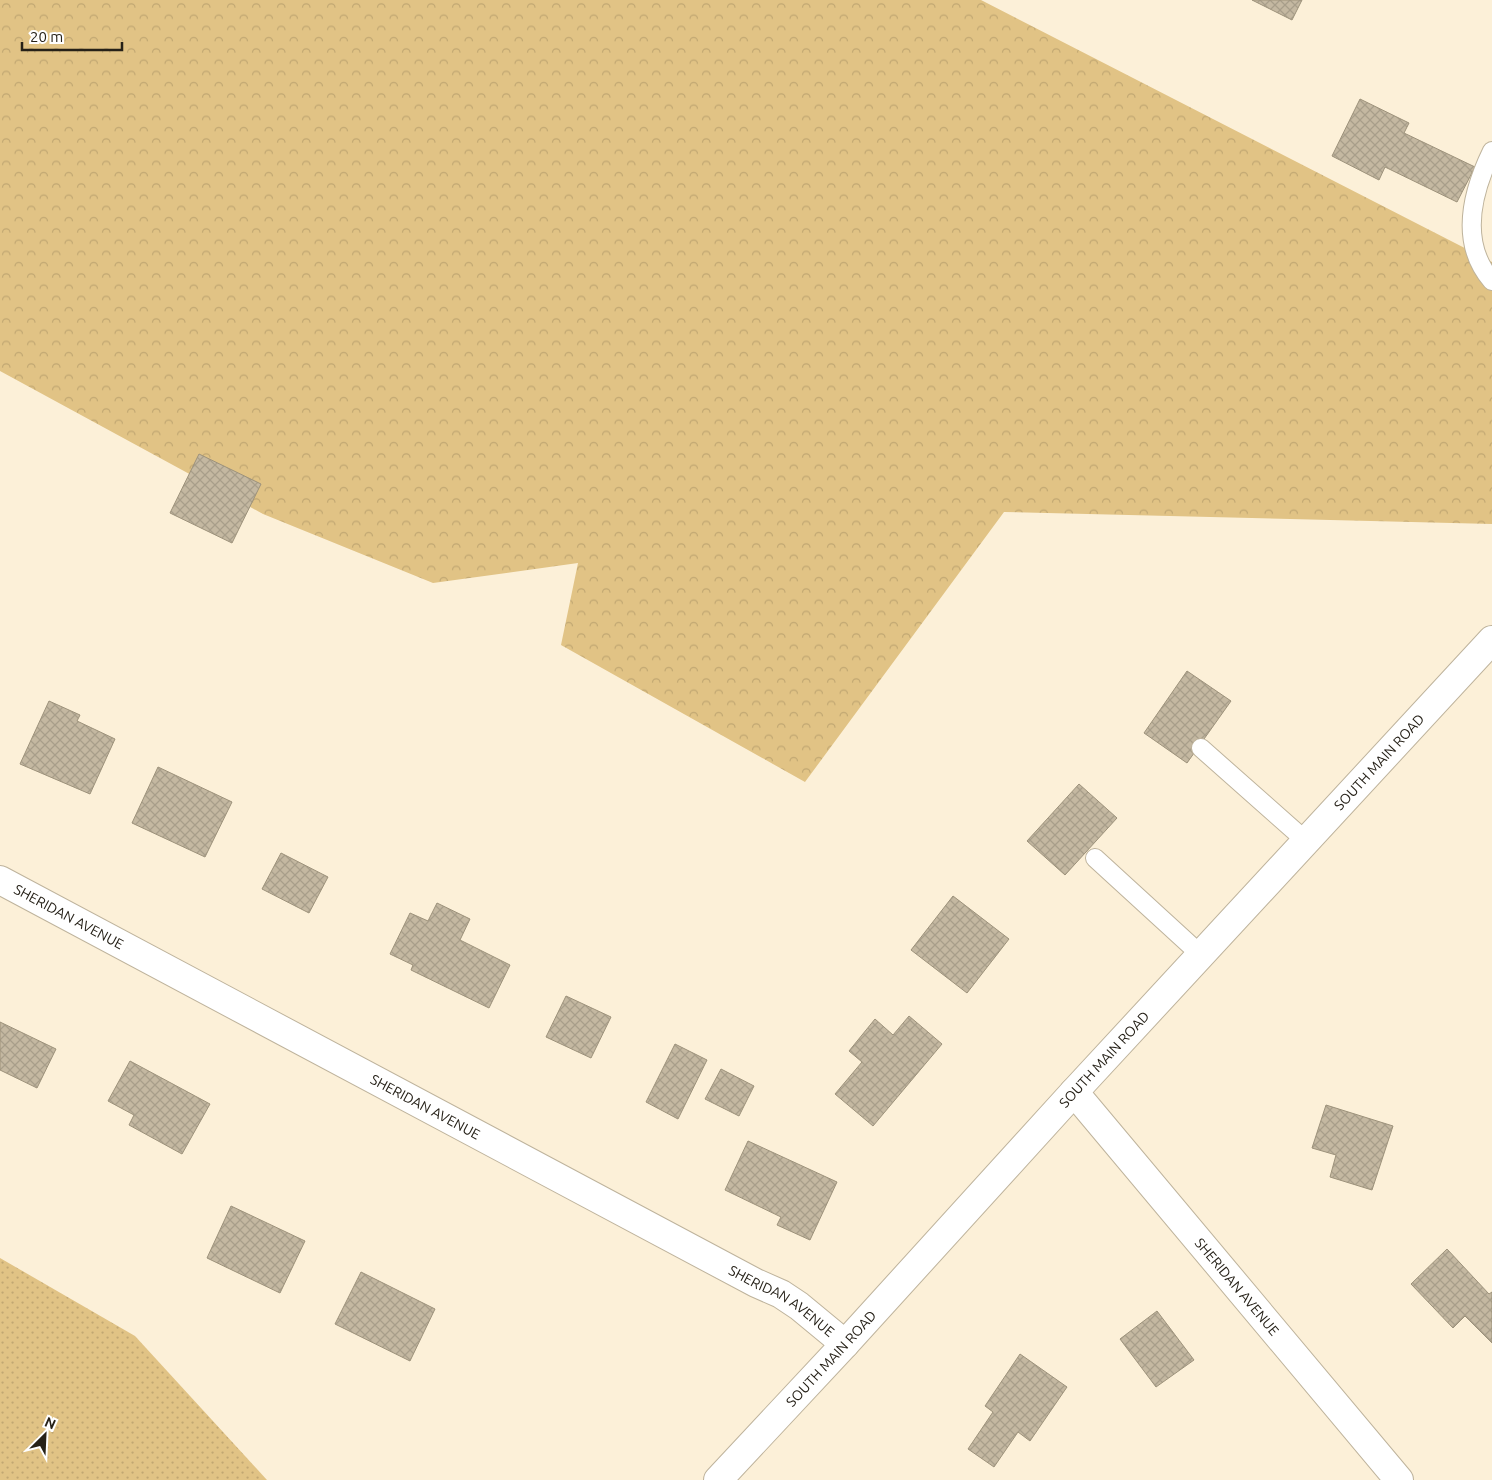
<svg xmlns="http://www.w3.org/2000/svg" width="1492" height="1480" viewBox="0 0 1492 1480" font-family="Ubuntu,sans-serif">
  <defs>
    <pattern id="green-dots" width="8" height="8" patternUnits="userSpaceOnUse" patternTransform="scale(1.25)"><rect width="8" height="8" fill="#e1c385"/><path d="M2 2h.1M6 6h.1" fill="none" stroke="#c1a772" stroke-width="1.8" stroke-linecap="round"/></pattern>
    <pattern id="forest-crowns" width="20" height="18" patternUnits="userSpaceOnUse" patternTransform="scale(1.25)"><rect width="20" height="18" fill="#e1c385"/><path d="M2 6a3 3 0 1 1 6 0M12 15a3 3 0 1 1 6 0" fill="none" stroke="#c1a772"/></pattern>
    <pattern id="building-cross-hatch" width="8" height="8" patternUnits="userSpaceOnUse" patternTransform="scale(1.25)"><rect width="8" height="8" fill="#c4b8a1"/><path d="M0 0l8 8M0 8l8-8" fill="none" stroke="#a89e8a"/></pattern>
  </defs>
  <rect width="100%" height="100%" fill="#fcf0d8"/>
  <!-- green -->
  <path fill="url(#green-dots)" d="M0,1258L135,1336L267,1480H0Z"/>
  <!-- forest -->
  <path fill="url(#forest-crowns)" d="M0,0H981L1492,262V524L1004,512L805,782L561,645L578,563L433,583L263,514L0,371Z"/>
  <!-- building -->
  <path fill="url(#building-cross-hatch)" stroke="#9d927b" d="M1252,0H1302L1292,20Z
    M1360,99L1409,123L1404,133L1475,167L1457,202L1385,167L1379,180L1332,156Z
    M199,454L261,484L232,543L170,513Z
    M1187,671L1231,701L1187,763L1144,733Z
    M49,701L80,715L77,721L115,739L90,794L20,764Z
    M158,767L232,802L205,857L132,823Z
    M1079,784L1117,818L1065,875L1027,841Z
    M281,853L328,877L309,913L262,889Z
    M953,896L1009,939L967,993L911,950Z
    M437,903L470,919L460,940L510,965L489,1008L411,970L413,965L390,954L410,913L428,921Z
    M566,996L611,1017L591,1058L546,1037Z
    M909,1016L942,1044L873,1126L835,1094L862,1062L849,1051L875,1019L893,1035Z
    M0,1022L56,1049L37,1088L0,1070Z
    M675,1044L707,1060L678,1119L646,1102Z
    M130,1061L210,1104L182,1154L129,1125L134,1115L108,1101Z
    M721,1069L754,1086L739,1116L705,1099Z
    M1326,1105L1393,1126L1372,1190L1330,1177L1336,1155L1312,1148Z
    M748,1141L837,1182L810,1240L777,1225L781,1217L725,1190Z
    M231,1206L305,1241L280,1293L207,1258Z
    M1447,1249L1489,1294L1492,1292V1343L1465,1316L1453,1328L1411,1284Z
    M361,1272L435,1309L410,1361L335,1324Z
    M1157,1311L1194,1360L1156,1387L1120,1339Z
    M1020,1354L1067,1387L1030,1441L1018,1432L994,1467L968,1449L993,1412L985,1406Z"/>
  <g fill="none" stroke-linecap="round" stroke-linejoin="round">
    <defs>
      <path id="lane" d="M1492,151C1472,192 1459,243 1492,281
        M1201,748L1306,841
        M1095,858L1201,955"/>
      <g id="street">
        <path id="s1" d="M0,880L756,1283L781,1294L799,1306L845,1344"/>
        <path id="s2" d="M1074,1092L1399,1480"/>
      </g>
      <g id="primary">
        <path id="s3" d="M718,1480L845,1344L1074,1092L1492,640"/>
      </g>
    </defs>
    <!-- lane casing -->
    <use href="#lane" stroke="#beb39c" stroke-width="20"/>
    <!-- street casing -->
    <use href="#street" stroke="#beb39c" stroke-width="30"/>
    <!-- primary casing -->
    <use href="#primary" stroke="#beb39c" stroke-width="30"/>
    <!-- lane -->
    <use href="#lane" stroke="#fff" stroke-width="18"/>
    <!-- street -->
    <use href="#street" stroke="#fff" stroke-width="28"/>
    <!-- primary -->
    <use href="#primary" stroke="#fff" stroke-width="28"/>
  </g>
  <g text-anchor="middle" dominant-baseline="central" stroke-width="5" stroke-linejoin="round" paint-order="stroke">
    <!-- street labels -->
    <g font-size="14" fill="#262118" stroke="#fff">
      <text stroke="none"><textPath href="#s3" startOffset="976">SOUTH MAIN ROAD</textPath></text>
      <text stroke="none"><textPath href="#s1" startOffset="78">SHERIDAN AVENUE</textPath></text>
      <text stroke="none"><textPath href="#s3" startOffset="571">SOUTH MAIN ROAD</textPath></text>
      <text stroke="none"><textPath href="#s1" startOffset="482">SHERIDAN AVENUE</textPath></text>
      <text stroke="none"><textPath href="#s2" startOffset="254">SHERIDAN AVENUE</textPath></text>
      <text stroke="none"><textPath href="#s1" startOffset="888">SHERIDAN AVENUE</textPath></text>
      <text stroke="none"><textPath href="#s3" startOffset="166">SOUTH MAIN ROAD</textPath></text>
    </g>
  </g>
  <!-- north arrow -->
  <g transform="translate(45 1435) rotate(24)" stroke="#ffffff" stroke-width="4" paint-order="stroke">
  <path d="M0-4L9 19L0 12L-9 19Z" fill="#262118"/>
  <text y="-8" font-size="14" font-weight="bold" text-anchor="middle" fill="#262118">N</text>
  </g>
  <!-- scale -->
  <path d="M22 42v8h100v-8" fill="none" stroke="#262118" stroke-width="2.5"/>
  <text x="30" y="42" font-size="15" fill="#262118" stroke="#ffffff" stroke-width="4" paint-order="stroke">20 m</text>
</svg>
